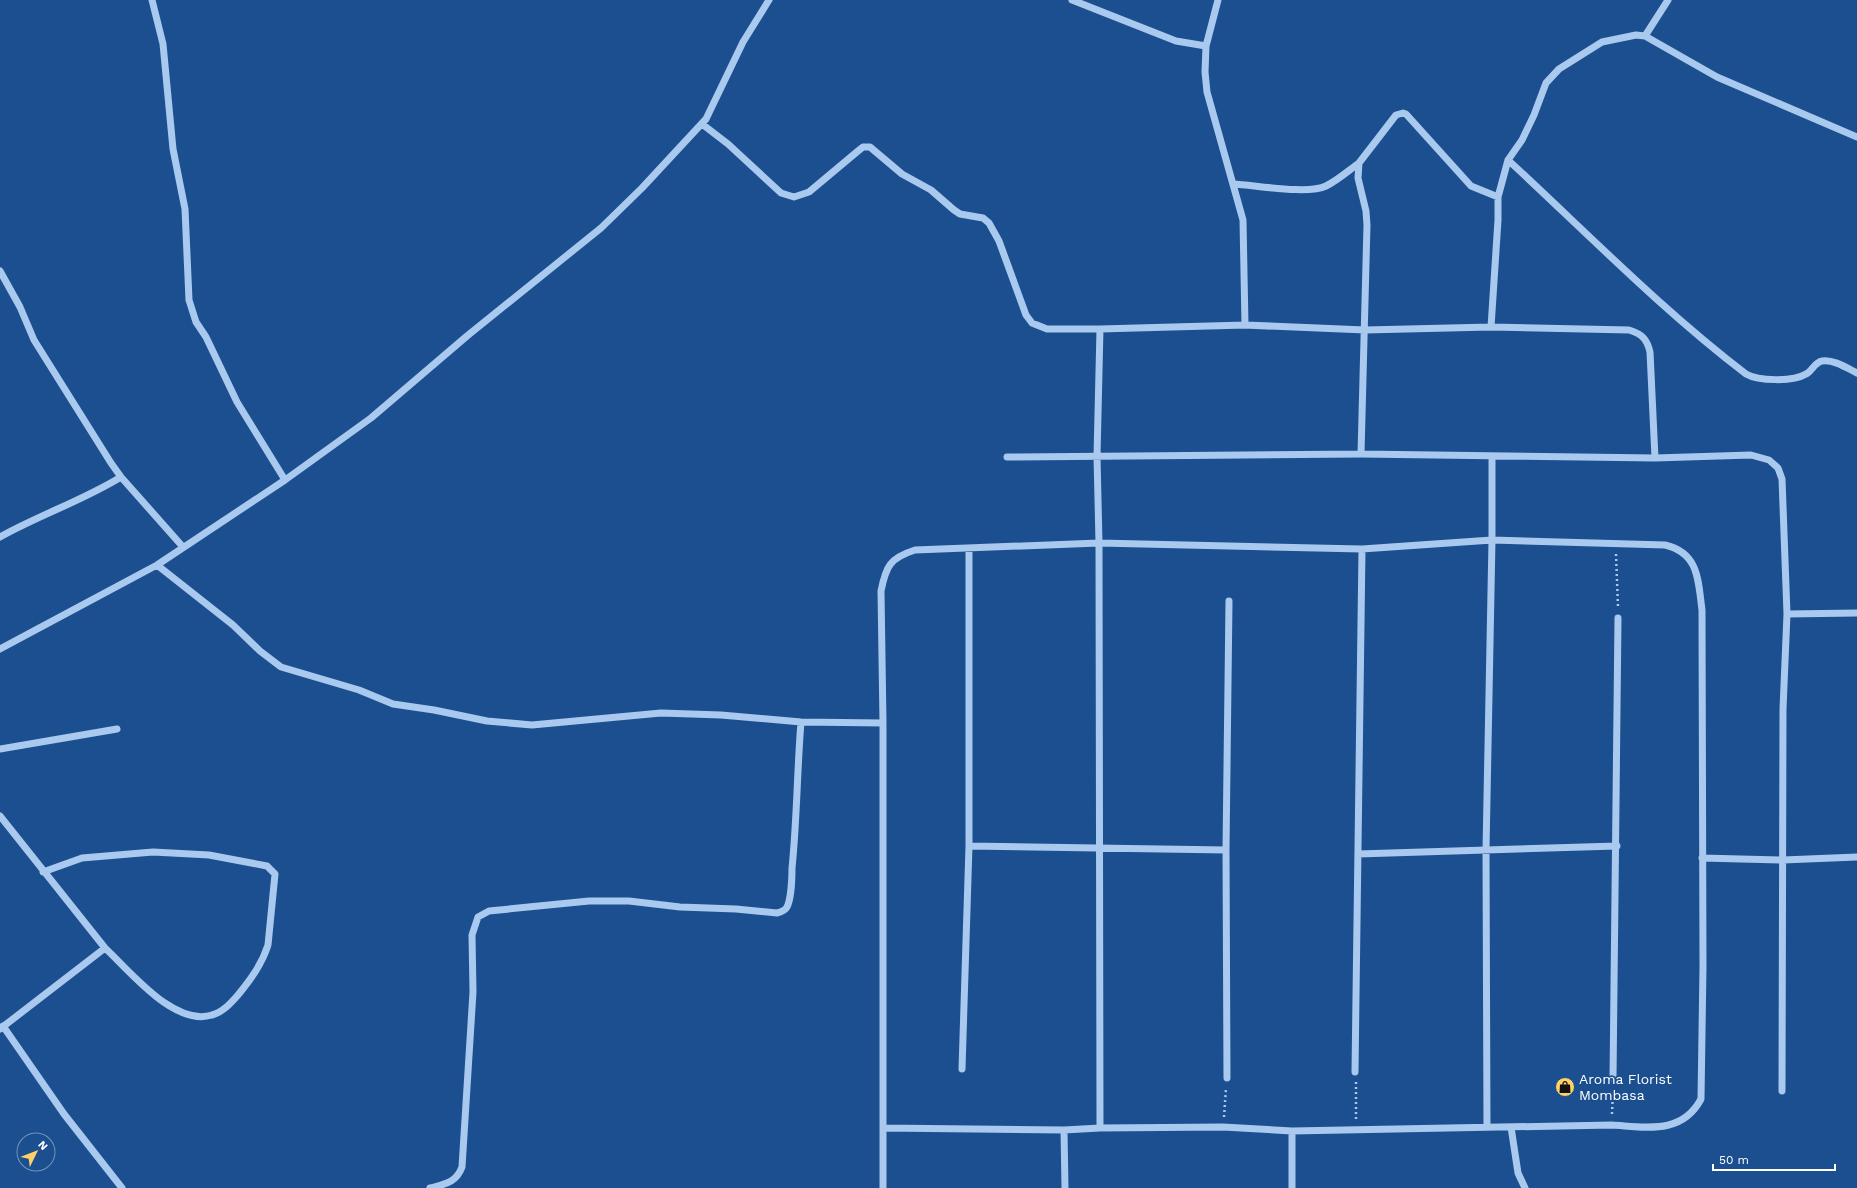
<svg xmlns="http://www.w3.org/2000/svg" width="1857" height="1188" viewBox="0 0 1857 1188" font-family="'Work Sans',sans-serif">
  <rect width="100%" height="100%" fill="#1b4f8f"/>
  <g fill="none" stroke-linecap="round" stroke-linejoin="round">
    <!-- path -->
    <path stroke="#a9c9ee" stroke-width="2.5" stroke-dasharray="2 3" stroke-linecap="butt" d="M1616,554L1618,607
      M1356,1082V1119
      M1612,1114L1613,1089
      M1224,1117L1226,1088"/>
    <!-- minor -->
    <path stroke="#a9c9ee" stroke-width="7" d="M152,0L163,44L173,149L185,209L189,300L196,322L206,337L237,402L285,480
      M1072,0L1176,41L1206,46
      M1218,0L1206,46L1205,72L1207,92L1243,220L1245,325
      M1645,36L1668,0
      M702,124L728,144L781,193L794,197L809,192L858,151L863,147H870L902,174L931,190L954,210L960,214L983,218L989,223L999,241L1026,315L1032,323L1047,329H1100L1245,325L1365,330L1491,327L1629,330C1642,334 1647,339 1650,352L1655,458
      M1508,160C1586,232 1661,309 1746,374C1758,381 1793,382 1806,374C1812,371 1815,362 1822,361C1833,359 1847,368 1857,373
      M1233,184C1255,185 1308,195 1326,186C1338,180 1348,171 1359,163
      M0,271L20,307L34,340L111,463L121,477L183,547
      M1491,327L1498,220V197L1508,160L1522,140L1534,115L1546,83L1559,69L1602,42L1636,35L1645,36L1717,77L1857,137
      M1100,329L1097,456L1099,543L1100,1128
      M1361,454L1367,225L1366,211L1358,178L1359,163L1396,115L1403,113L1406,114L1471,186L1498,197
      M1007,457L1361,454L1655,458L1751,455L1769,460L1778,468L1782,479L1787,614L1783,709L1782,1091
      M0,537C39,515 82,501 121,477
      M157,565L233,625L260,651L281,667L359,690L393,704L434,710L487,721L532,725L661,713L721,715L801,722L883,723
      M1787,614L1857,613
      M0,649L157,565L285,480L371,418L467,336L601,228L642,188L706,119L743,42L769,0
      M0,749L117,729
      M0,816L105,948L0,1029
      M969,846L1226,850
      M1358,854L1617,846
      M1702,858L1783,860L1857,857
      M43,872L82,858L153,852L209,855L267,866L275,874L268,945C262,964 251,979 238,995C231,1003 223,1012 212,1015C174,1027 130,971 105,948
      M3,1026L64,1114L122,1188
      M962,1069L969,846V549
      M1355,1072L1362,549
      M1227,1078L1226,850L1229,601
      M1613,1079L1618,618
      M1487,1126L1486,850L1492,540V457
      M1511,1127L1518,1173L1525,1188
      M1064,1130L1065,1188
      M1292,1131V1188
      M430,1188C445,1184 456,1183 462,1167L473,992L472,935L478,917L489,911L589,901H629L680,907L736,909L777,913C781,912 785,911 787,907C791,899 792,878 792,868C797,819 797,771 801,722
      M883,1188V723L881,591C886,566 890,558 915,550L1099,543L1362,549L1492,540L1665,545C1699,553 1698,580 1702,610L1703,967L1701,1099C1682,1135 1646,1127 1612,1125L1292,1131L1223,1127L1100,1128L1064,1130L883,1128"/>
  </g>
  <!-- icons -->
  <defs>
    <symbol id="shop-disc" viewBox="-11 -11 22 22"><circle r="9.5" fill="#ffd166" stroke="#1b4f8f"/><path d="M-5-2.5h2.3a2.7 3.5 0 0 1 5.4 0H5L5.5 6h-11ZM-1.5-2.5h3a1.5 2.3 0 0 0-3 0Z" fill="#111"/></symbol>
  </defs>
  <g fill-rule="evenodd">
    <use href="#shop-disc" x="1554" y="1076" width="22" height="22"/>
  </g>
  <g text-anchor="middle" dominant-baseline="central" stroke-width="3.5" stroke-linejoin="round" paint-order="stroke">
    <!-- poi labels -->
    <g font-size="14" fill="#fff" stroke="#1b4f8f" text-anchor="start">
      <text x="1579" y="1079">Aroma Florist<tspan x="1579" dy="16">Mombasa</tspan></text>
    </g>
  </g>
  <!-- north arrow -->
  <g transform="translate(36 1152) rotate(47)"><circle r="19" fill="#1b4f8f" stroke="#7695bc"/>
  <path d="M0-3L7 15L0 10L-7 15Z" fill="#ffd166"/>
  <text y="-6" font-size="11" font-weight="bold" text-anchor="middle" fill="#ffffff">N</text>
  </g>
  <!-- scale -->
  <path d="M1713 1164v6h122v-6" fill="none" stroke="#ffffff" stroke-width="2"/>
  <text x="1719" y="1164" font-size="12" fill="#ffffff" stroke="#1b4f8f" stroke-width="3" paint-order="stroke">50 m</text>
</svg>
